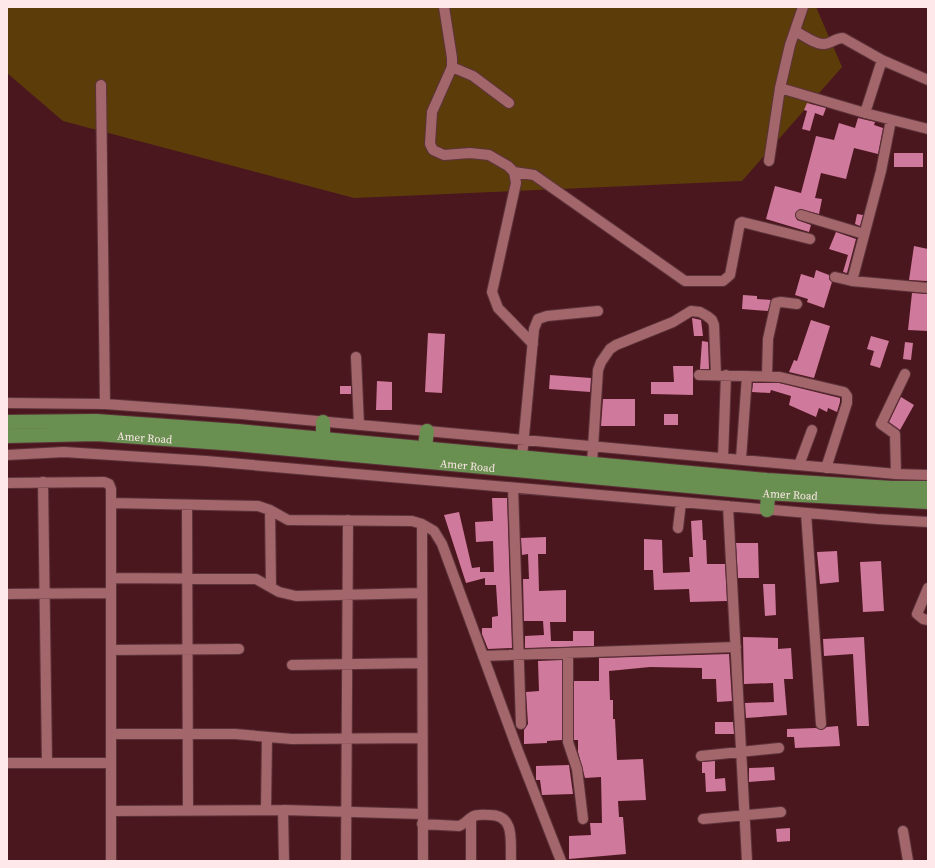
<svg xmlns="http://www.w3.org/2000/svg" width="935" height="868" viewBox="0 0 935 868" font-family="'Source Serif 4',serif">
  <rect width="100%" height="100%" fill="#4b171f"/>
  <!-- green -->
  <path fill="#5c3d0a" d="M7,7H816L842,67L742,181L354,198L63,121L7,73Z"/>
  <!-- building -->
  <path fill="#cf799c" d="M807,103L826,108L823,116L815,113L810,131L802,129L807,111L804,110Z
    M858,118L875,122L874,125L883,128L878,154L854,148L846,179L821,173L815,198L822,199L819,214L800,209L795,214L797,220L811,225L809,232L766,219L775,186L801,193L816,136L834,140L839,123L855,128Z
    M894,153H923V167H894Z
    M857,214L863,215L860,226L855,224Z
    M836,232L856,239L847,273L843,272L848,255L829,249Z
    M914,246L928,249L927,281L909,280Z
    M816,270L829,275V279L832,282L824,308L807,302L808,299L795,295L801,274L814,278Z
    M912,293L928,294V331L908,330Z
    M743,295L757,296V299L771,300L768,311L742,309Z
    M692,318L701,320L703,336H694Z
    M811,320L830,326L814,378L789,372L794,360L797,361Z
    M428,333L445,334L442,393L425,392Z
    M871,336L889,341L880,368L870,365L874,351L867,349Z
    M702,341L708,342L709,369H700Z
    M905,342L913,343L911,360L903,359Z
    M673,366H693V395L651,394V382H674Z
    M550,375L591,378L590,392L549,389Z
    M377,381L392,382V410H376Z
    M753,383H779L840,398V402L837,412L828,408L827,412L819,408L816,417L789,405L791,396L771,390L770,393L752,392Z
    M340,386H351V394H340Z
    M901,397L914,405L900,430L889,422Z
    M603,399H635V426H601Z
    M664,414H678V425H664Z
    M492,498H507L512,648L488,649L482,634V628H492V617L498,616L496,585H485V578L466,583L444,515L459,512L472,568L480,567V572H494L493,541L476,542L475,522L493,521Z
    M702,520L703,540H706L707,564H725L727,601L690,602L689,589L654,590L653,570H644V539L662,540L663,573L690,572L689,557H693L691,521Z
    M546,537V554H538L539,591L566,590V622H550L551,641H573V631H594V646L525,648V636L544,635L543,621H524L523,579H529L528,554L522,555L521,538Z
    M736,543H758L759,578H738Z
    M837,551L839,582L820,584L817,552Z
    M881,561L884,611L863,612L860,562Z
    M763,584H775L776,615L765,616Z
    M743,637L778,638V649L791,648L793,679H784L787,715L746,718L745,703L774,702L773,683L744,684Z
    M864,637L869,726H857L853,654L824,656L823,639Z
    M729,654L732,701L717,702L716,679H702V668L650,667L609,671L610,700H613V719H615L617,760L643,759L646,800L618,801L619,817H623L626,854L569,859V836L591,835L590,823H602L601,777L585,778L578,752V740H574V681H599V658Z
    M562,660V740L547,741V743L524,744V730L528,724L526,692L539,691L538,661Z
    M715,722H733L734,734H715Z
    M838,726L840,746L795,748L794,737H787V729L816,728L821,730L827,727Z
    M715,761V779L725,778L726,791L706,792L705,773H702V762Z
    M569,765L573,794L542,795L540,780H536V766Z
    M774,767L775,780L749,782V768Z
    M790,828V841L777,842L776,829Z"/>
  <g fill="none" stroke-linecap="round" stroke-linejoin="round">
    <defs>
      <path id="minor" d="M444,7L452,58V67L432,112L430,144L433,150L444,155L470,153L489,155L508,166L514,172L516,183L492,292L498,308L533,344
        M803,7L790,45L780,88L865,113L928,129
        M795,31C803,35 816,45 824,44C831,44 835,38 843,38L882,60L928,80
        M452,67L473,76L509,103
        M101,85L105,404
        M865,113L882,60
        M769,161L780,88
        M514,172L534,175L685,281H723L730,275L740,223L742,222L810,239
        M801,215L864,234
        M835,277L852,281L928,288
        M852,281L881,171L891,120
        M356,357L359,425
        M699,375L780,377L844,392L847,396V403L826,468
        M767,376L768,339L776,303L781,302L797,304
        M7,403L105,404L241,414L896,474L928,475
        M7,455L64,452L206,461L877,519L928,522
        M522,457L534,329L538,319L547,316L598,311
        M723,458L726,375
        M741,459L747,376
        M592,463L598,370L601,362L610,349L616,345L673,322L691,311L700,312L707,316L712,320L714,325L716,375
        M799,465L812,430
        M896,474L895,434L881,424L905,374
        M43,482L47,763
        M7,483L104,482L109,484L111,489V861
        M513,488L521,724
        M111,503L258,506L270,510L288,520L412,521L422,524L423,861
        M187,505L188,810
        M728,506L747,861
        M270,510L271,587
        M806,513L821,724
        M422,524L434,531L442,544L518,751L561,861
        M678,528L681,502
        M111,578L256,579L279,592L296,596L422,593
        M928,588L917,614L923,619L928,620
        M7,594L111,593
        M111,650L239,649
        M568,653V742L577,769L583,819
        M483,656L736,647
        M292,665L422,663
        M111,734H235L292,739L422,738
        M701,756L779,748
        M7,763H111
        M266,810L267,737
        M283,810L284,861
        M111,811L283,810L422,814
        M471,818V861
        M703,819L781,812
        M422,824L459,826C465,824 469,818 474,816C479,814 485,815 490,815C516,815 510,843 511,861
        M903,831L908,861
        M346,861L348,520"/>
      <g id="highway">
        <path d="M7,422L96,421L238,431L767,480L892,488H928"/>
        <path id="s1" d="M7,436L96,434L236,444L764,493L928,502"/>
        <path d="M323,439V422"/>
        <path d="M425,447L427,431"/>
        <path d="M767,510L768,494"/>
      </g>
    </defs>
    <!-- minor casing -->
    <use href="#minor" stroke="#5c333a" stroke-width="12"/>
    <!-- highway casing -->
    <use href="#highway" stroke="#5c333a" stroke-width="16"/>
    <!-- minor -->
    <use href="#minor" stroke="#a2666b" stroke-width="10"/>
    <!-- highway -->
    <use href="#highway" stroke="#699050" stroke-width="14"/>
  </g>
  <g text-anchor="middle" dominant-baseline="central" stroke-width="4" stroke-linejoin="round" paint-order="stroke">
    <!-- street labels -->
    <g font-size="11" fill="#fee8e9" stroke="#3f0c16">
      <text stroke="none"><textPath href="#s1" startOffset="138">Amer Road</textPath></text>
      <text stroke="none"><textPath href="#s1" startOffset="462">Amer Road</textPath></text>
      <text stroke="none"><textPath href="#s1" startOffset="786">Amer Road</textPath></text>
    </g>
  </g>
  <!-- border -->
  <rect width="935" height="868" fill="none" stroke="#fee8e9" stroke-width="16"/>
</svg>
